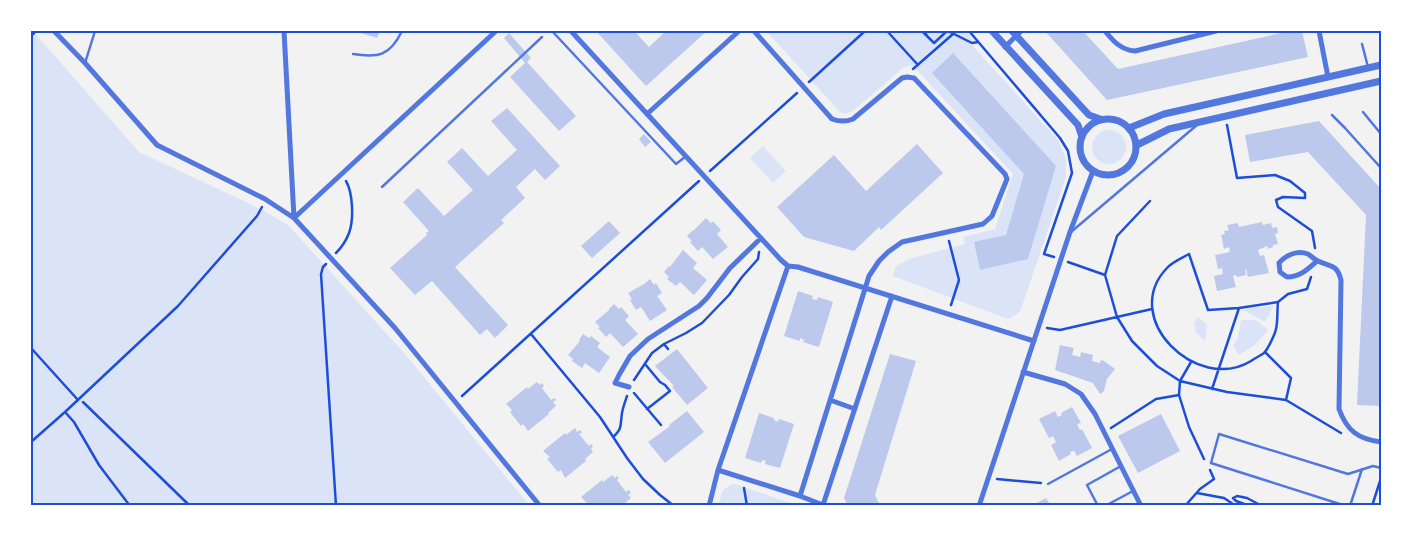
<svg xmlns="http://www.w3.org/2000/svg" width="1412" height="537" viewBox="0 0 1412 537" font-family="'IBM Plex Sans',sans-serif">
  <rect width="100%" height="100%" fill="#f2f2f2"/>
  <!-- green -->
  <path fill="#dbe4f7" d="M31,31H33L139,152L261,209L288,225L405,354L530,506H31Z
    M770,31H966L973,41L971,44L1058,140L1066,158V177L1020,312L1008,319L893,276L896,266L909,259L965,244L963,237L995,229L1013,174L915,68L911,66L904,67L853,111L845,114L840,112L770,35Z
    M1092 147a17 17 0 1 1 34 0a17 17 0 1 1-34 0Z
    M763,146L786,171L773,183L750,158Z
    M1274,306L1265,322L1245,311L1246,308Z
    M1198,317L1207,325L1205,341L1196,333L1194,324Z
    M1241,320H1256L1268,330L1255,345L1239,355L1233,345L1238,338Z
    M732,484L738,485L799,506H718L723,490Z"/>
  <!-- building -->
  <path fill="#bdc9ec" d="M362,31H380L377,38L361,33Z
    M596,31H634L649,47L666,31H707L646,86Z
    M1045,31H1083L1118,69L1291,31H1302L1308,57L1107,100Z
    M509,33L531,58L527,62L576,116L559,131L510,77L525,63L504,38Z
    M953,53L1056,166L1028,259L980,270L974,242L1006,235L1024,174L932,73Z
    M507,108L560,166L545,180L535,169L516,187L525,198L501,220L504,223L455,267L508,325L495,338L487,329L480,335L432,281L415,295L390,268L427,235L426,233L429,231L403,202L418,188L444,216L473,190L447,162L462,148L488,176L517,150L491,121Z
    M1319,121L1381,189V406L1357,405L1366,215L1308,152L1250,162L1245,135Z
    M644,134L651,142L645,147L639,139Z
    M917,144L943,173L881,230L879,227L854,251L804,237L777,207L834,155L866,191Z
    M706,218L711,223L713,221L721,230L717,234L728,247L713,259L702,247L698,251L690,242L692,241L687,236L693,230V231Z
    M609,221L620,233L592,258L581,246Z
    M1262,222L1263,225L1271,223L1272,228L1277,227L1278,233L1275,234L1278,244L1273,245V247L1268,249L1267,246L1258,250L1260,256L1264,255L1269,273L1248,277L1246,269H1245L1246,275L1237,277L1236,275L1233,276L1236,287L1217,291L1214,276L1223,274L1222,268L1218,269L1215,255L1230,252L1229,247L1224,249L1221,235L1225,234L1224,231L1229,230L1227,225L1238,223L1239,227Z
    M683,250L697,263L693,268L707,280L694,295L680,282L676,286L667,279L669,277L664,272L669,266L670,267Z
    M650,279L654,285L656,283L662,293L657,296L667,310L650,321L641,307L636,310L630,300L632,299L628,293L644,284Z
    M798,291L813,296L812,299L817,300L818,297L833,302L819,347L803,342L804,340L800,338V341L784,336Z
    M614,304L619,309L621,307L629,316L625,320L638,334L623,347L610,333L606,337L598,328L600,327L595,322L609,310V309Z
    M583,334L589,338L591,336L600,343L597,347L610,357L599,373L585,363L582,368L572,361L573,359L568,355L580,341L579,340Z
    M1060,345L1074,348L1072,355L1080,357L1081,352L1093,355L1092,361L1100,363L1101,360L1104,361L1115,369L1107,379L1104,391L1100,394L1093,383L1055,370Z
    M677,349L708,388L687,405L672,387L674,386L655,366Z
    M890,354L916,361L875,495L880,506H848L844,498Z
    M537,382L540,385L542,383L544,386L542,388L551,400L554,398L556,400L553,402L556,406L548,413L549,414L528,431L523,424L521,426L510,412L512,410L506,404L527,387L528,389Z
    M1072,407L1081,423L1077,424L1080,430L1082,429L1092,448L1077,456L1074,451L1070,452L1071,454L1059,461L1051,445L1056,442L1053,436L1049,438L1039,419L1055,411L1058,417L1062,415L1061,413Z
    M687,411L704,432L665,463L648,442L670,426L669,425Z
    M759,413L774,418V420L778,422L779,419L794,424L780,468L765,464L766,461L762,460L761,463L745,458Z
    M1161,414L1180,451L1138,473L1118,436Z
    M575,428L577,432L580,430L582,432L579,434L589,446L591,444L593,446L591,449L593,452L585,459L586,461L565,478L561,470L558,472L547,459L550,457L543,451L565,433L566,435Z
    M612,475L615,478L617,476L619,478L617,480L626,492L629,490L631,493L628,495L631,498L622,506H584L587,503L581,497L602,480L603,482Z
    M1046,498L1051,506H1031Z"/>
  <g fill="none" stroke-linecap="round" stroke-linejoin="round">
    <!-- path -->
    <path stroke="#1d4ed8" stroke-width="2.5" d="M887,31L918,65
      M922,31L927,36L924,31
      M948,31L972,43L978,42
      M969,31L1060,138L1068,151L1072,173L1044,254L1054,257
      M31,36L36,31
      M927,36L934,43L947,31
      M913,69L953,34
      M809,82L865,31
      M1227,125L1237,178L1275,175L1290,181L1305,193V198L1283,197L1276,200L1278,207L1312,231L1315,248
      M710,171L797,93
      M1150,201L1117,236L1105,275L1117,317L1132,341L1157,366L1180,381L1191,362
      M949,241L959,280L951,305
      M336,253C342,247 346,241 349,233C354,220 353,193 346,181
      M1068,262L1105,275
      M326,264L323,267L321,274L336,506
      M1239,308L1208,310L1189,254C1182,258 1172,262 1167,268C1119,318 1197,394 1251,361C1255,358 1260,356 1264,353C1268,349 1275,334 1276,329C1278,321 1277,310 1278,302
      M1047,328L1060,330L1152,309
      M531,334L600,417L627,458L643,479L660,495L674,506
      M664,344L668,349
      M31,348L78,400
      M1265,352L1291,378L1286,400
      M645,364L660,382L665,385L670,391L647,409
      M634,380L652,353L664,344L686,333L702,323L729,295L742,277L758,259L759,252
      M1212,389L1239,308L1278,302L1288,294L1307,289L1311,277
      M634,393L661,425
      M1179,395L1189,427L1204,459
      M462,396L699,181
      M83,402L190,506
      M65,412L74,422L99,465L130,506
      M1111,428L1156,399L1179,395L1180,381L1227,392L1286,400L1341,433
      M613,437C623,428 620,425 622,413C623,407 625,402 627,396
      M31,442L65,412L178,306L257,216L262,207
      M997,479L1041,483
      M744,488L747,506
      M1197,493L1224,498L1236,506
      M1185,506L1200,489L1214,479L1210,470
      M1250,506L1236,501L1233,498L1237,496L1247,498L1262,506
      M1372,506L1381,478"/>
    <!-- service -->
    <path stroke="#5277de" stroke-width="2.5" d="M552,31L676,164L685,157
      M1362,44L1368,67
      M353,54C378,58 390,56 402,31
      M85,63L95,31
      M1363,112L1381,134
      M1332,115L1345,128L1381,168
      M382,187L542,37
      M1071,232L1197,125
      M1048,484L1112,449
      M1098,506L1087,485L1121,466
      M1105,506L1133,491
      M1346,506L1211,463L1219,434L1348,474L1373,466L1381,468
      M1350,506L1362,469"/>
    <!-- minor -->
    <path stroke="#5277de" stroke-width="5" d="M54,31L85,63L157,145L265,199L294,218L395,328L540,506
      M284,31L294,218
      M571,31L781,260L788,266
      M754,31L832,119C840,122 846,122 853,119L902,78L907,77L914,78L1005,174L1007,179L992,216L983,224L902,242L888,252L879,261L869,276L800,496
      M1105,31C1113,41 1121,50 1135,51L1216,31
      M1319,31L1328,77
      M1005,47L1021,31
      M647,114L739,31
      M294,218L496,31
      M1317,261C1308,269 1300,277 1287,277L1280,272L1279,263C1286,255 1297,250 1308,254C1311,256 1314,259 1318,261C1331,267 1337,264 1341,280L1339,409C1347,431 1358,439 1381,442
      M788,266L798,267L1034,341
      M1023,372L1065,384L1081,394L1095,414L1141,506
      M629,387L615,383L619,375L630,356L648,339L699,306L707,298L730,268L761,238
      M830,400L855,409
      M718,470L800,496L823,505
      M823,505L892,296
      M709,506L718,470L788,266
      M979,506L1070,232L1093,171"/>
    <!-- tertiary -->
    <path stroke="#5277de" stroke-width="7" d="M992,31L1078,125L1082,137
      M1012,31L1089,115L1100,119
      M1080 147a28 28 0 1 1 56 0a28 28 0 1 1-56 0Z
      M1129,128L1164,114L1381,65
      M1137,145L1169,129L1381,81"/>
  </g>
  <!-- border -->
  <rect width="1412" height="537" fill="none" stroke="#ffffff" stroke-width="65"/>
  <rect x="32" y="32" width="1348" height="472" fill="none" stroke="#1d4ed8" stroke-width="2"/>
</svg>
